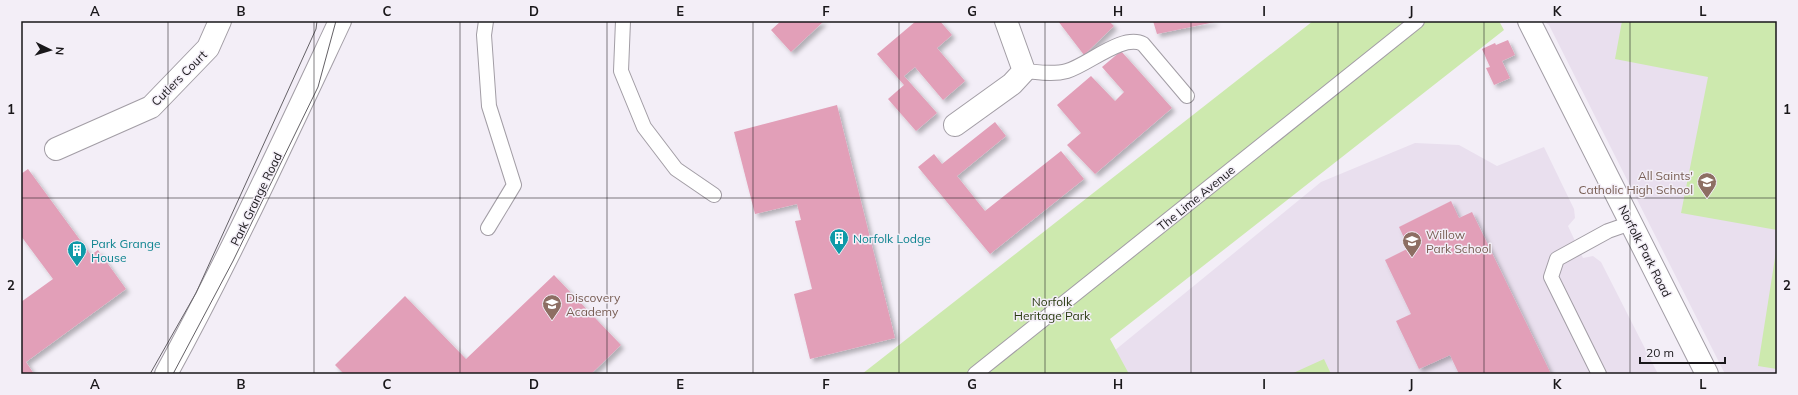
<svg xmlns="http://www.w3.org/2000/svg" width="1798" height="395" viewBox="0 0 1798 395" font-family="Mulish,sans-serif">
  <defs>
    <filter id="shadow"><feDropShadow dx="3.5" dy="3.5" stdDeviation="2" flood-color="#0004"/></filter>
  </defs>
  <rect width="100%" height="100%" fill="#f3eef7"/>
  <!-- built -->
  <path fill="#e9dfee" d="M1543,21H1777V374H1725L1549,25Z
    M1415,143L1459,145L1497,166L1544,147L1574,209L1575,218L1568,226L1583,258L1593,256L1601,262L1658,374H1126L1114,351L1321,182Z"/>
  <!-- green -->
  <path fill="#cde9ae" d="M1313,21H1499L1504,30L1110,339L1129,374H862Z
    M1622,21H1777V230L1681,213L1708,77L1615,59Z
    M1777,245V369L1758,366Z
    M1324,359L1331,374H1291Z"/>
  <!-- building -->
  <path fill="#e29fb8" filter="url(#shadow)" d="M781,21H824L791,52L771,30Z
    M916,21H940L952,35L937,48L965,81L943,100L915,67L904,76L937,113L916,131L888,99L904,85L877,54Z
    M1058,21H1109L1114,26L1084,55Z
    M1153,21H1215V22L1157,34Z
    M1508,40L1515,55L1502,61L1510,78L1494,85L1486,68L1490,67L1482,49L1495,43L1496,45Z
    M1121,51L1172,108L1095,174L1067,145L1081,133L1057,105L1091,76L1115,101L1124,92L1102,67Z
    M837,105L895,338L810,359L794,294L812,289L795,221L801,220L797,204L755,214L734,132Z
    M995,122L1006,136L957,176L985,211L1061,151L1084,179L990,254L918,167L934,154L942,164Z
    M28,169L91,255L98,250L126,289L26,362L34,374H21V302L53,279L21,236V174Z
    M1451,201L1459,218L1472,212L1551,374H1459L1450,355L1419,369L1396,321L1411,314L1385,260L1409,248L1399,227Z
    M554,275L621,345L591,374H344L335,365L405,296L466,359Z"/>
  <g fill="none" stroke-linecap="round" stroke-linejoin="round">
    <defs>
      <path id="service" d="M486,21L484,35L489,106L514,185L488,228
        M623,21L621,71L644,127L676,169L714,195
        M1024,71C1038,72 1053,75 1067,71C1088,65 1123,33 1143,44L1187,96
        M975,374L1417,21
        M1599,374L1551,277L1557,259L1608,231L1631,223"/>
      <path id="minor" d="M1529,21L1707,374
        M955,125L1012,84L1024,71L1006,21
        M56,149L151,107L208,48L220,21"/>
      <path id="tertiary" d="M166,374C229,259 284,140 340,21"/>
    </defs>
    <!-- service casing -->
    <use href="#service" stroke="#a29da5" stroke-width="16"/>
    <!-- minor casing -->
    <use href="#minor" stroke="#a29da5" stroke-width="24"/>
    <!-- tertiary casing -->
    <use href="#tertiary" stroke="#a29da5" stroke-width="24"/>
    <!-- service -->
    <use href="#service" stroke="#fff" stroke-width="14"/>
    <!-- minor -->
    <use href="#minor" stroke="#fff" stroke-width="22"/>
    <!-- tertiary -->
    <use href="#tertiary" stroke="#fff" stroke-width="22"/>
    <!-- tram -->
    <path stroke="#646166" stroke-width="1" d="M150,374L196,293L316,29L317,21
      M173,374L233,261L318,87L336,21"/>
  </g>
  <!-- grid -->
  <path fill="none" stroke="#19171a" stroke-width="1" stroke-opacity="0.55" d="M168,21V374M314,21V374M460,21V374M607,21V374M753,21V374M899,21V374M1045,21V374M1191,21V374M1338,21V374M1484,21V374M1630,21V374M21,198H1777"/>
  <!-- icons -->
  <defs>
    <symbol id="school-pin" viewBox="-11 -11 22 30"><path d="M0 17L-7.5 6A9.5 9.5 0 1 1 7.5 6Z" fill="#8d6e63" stroke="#f3eef7"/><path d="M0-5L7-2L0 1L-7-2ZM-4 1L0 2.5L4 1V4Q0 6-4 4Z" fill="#fff"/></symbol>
    <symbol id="building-pin" viewBox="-11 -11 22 30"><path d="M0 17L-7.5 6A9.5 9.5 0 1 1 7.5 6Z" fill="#0f9aa8" stroke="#f3eef7"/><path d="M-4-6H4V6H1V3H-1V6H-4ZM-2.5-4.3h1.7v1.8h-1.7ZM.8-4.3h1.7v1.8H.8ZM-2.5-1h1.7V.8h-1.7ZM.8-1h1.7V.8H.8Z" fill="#fff"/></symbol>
  </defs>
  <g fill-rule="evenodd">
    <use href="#school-pin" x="1696" y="171" width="22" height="30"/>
    <use href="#building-pin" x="828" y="227" width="22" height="30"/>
    <use href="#school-pin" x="1401" y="230" width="22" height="30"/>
    <use href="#building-pin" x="66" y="239" width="22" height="30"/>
    <use href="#school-pin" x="541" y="293" width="22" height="30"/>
  </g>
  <g text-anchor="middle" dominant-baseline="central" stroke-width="3" stroke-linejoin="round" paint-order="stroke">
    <!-- street labels -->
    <g font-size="12" fill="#19171a" stroke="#f3eef7">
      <text transform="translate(179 78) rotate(-45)">Cutlers Court</text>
      <text transform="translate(1196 198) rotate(-39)">The Lime Avenue</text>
      <text transform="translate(256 199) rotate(-64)">Park Grange Road</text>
      <text transform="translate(1645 251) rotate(63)">Norfolk Park Road</text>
    </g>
    <!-- education labels -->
    <g font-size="12" fill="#785e54" stroke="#f3eef7" text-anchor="start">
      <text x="1693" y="175" text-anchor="end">All Saints'<tspan x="1693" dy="14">Catholic High School</tspan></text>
      <text x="1426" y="234">Willow<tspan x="1426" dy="14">Park School</tspan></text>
      <text x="566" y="297">Discovery<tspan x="566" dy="14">Academy</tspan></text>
    </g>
    <!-- culture labels -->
    <g font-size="12" fill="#0d838f" stroke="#f3eef7" text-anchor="start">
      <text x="853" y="238">Norfolk Lodge</text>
      <text x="91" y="243">Park Grange<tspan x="91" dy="14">House</tspan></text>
    </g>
    <!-- park labels -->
    <g font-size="12" fill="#2a3b11" stroke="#f3eef7">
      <text x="1052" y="301">Norfolk<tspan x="1052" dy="14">Heritage Park</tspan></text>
    </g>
  </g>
  <!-- border -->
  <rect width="1798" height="395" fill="none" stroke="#f3eef7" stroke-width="44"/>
  <!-- north arrow -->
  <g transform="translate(50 50) rotate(95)" stroke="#f3eef7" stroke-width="3" paint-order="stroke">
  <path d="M0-3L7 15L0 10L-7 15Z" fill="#19171a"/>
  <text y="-6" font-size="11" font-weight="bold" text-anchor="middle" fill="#19171a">N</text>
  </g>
  <!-- scale -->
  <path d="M1640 357v6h85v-6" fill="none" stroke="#19171a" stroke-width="2"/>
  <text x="1646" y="357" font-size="12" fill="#19171a" stroke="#f3eef7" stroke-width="3" paint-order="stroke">20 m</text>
  <rect x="22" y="22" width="1754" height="351" fill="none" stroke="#19171a" stroke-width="1.5"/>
  <g font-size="13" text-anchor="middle" font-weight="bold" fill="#19171a">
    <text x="95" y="16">A</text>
    <text x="241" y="16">B</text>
    <text x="387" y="16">C</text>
    <text x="534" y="16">D</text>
    <text x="680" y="16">E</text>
    <text x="826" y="16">F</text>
    <text x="972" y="16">G</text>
    <text x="1118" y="16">H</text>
    <text x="1264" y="16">I</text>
    <text x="1411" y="16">J</text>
    <text x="1557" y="16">K</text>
    <text x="1703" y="16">L</text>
    <text x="11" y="114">1</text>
    <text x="1787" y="114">1</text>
    <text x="11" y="290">2</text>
    <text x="1787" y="290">2</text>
    <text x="95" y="389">A</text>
    <text x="241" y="389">B</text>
    <text x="387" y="389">C</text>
    <text x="534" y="389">D</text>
    <text x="680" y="389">E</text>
    <text x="826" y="389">F</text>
    <text x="972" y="389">G</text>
    <text x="1118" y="389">H</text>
    <text x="1264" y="389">I</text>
    <text x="1411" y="389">J</text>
    <text x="1557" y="389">K</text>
    <text x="1703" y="389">L</text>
  </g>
</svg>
